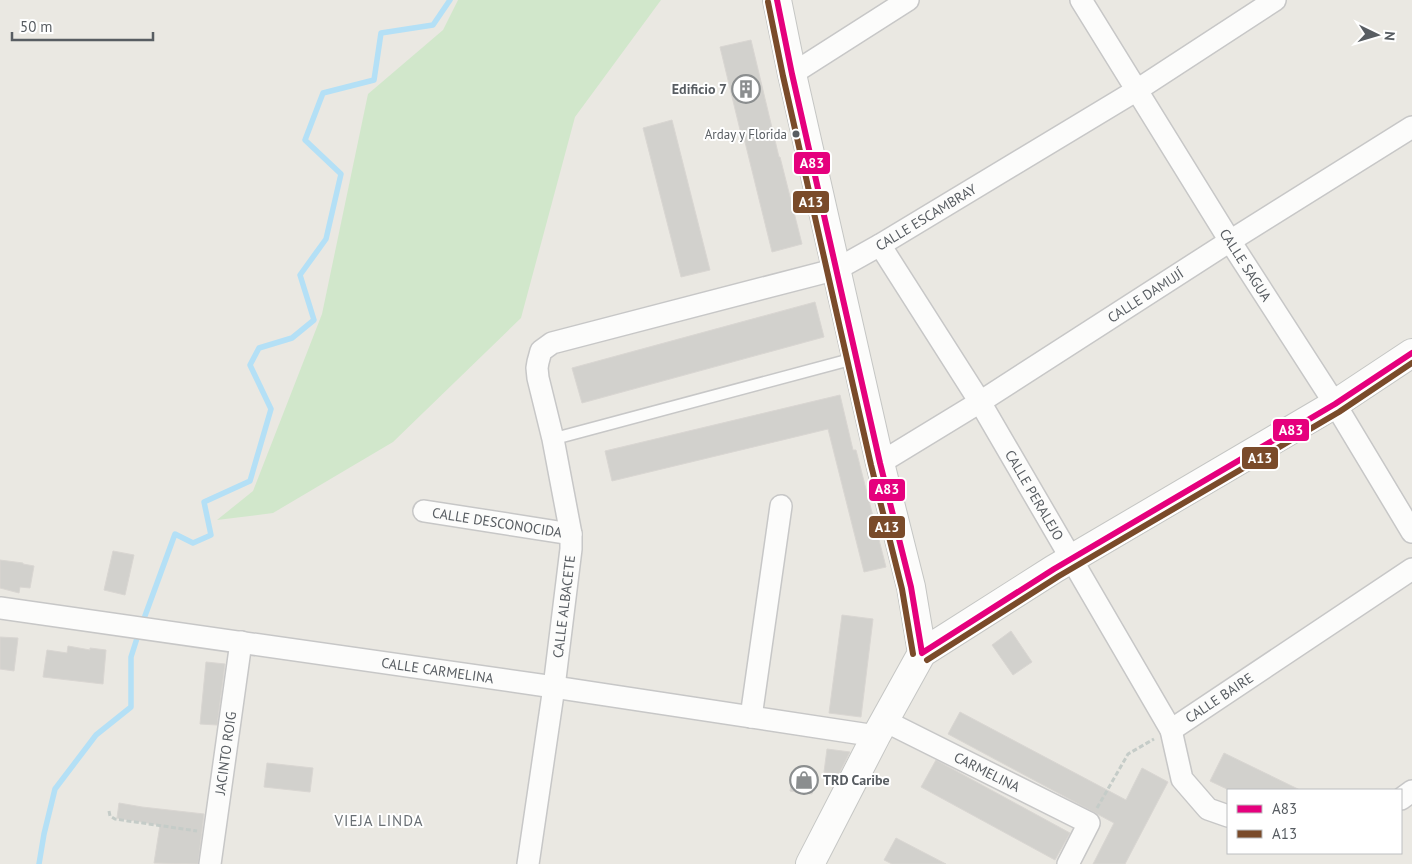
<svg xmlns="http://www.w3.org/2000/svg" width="1412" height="864" viewBox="0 0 1412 864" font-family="'PT Sans',sans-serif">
  <rect width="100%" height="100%" fill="#eae8e2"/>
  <!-- green -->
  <path fill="#d1e7cb" d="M458,0H661L575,117L521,318L393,442L273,513L217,520L253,491L322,314L368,94L443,30Z"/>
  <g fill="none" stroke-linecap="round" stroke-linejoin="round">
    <!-- stream -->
    <path stroke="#b4e0f6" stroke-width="5.5" d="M142,624L175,534L193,543L211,535L204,502L250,481L271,409L250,365L259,348L292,338L314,320L300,275L326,239L341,174L305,140L323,93L374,80L381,33L433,25L450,0
      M39,864L44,834L55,789L96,735L131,707V657L139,632"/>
  </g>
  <!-- building -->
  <path fill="#d2d1cd" stroke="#d9d6d2" d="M751,40L779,157H780L802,244L772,252L744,138H742L720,47Z
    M672,120L710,270L681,277L643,128Z
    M815,302L824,337L582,403L572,368Z
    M840,395L853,450H856L886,567L864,572L828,429L612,481L605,451Z
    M113,551L134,555L125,595L104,590Z
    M0,560L23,563V564L34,566L30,588L20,587L19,593L0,588Z
    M842,615L873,619L861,717L829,713Z
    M1011,631L1032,662L1013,675L992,645Z
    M0,637L18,638L14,671L0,669Z
    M68,646L90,650V648L106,650L103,684L43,677L47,650L67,653Z
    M206,662L225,664L217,725L200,724Z
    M960,712L1126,800L1142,768L1168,782L1125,864H1093L1114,823L948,734Z
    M827,749L850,752L839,774L824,772Z
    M1224,753L1300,790H1229L1210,781Z
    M936,760L1070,833L1055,860L921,787Z
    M267,763L313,768L310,792L264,787Z
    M795,768L816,771L812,794L790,791Z
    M119,803L142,807L204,814L198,864L154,863L160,825L117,818Z
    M896,838L946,864H892L884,860Z"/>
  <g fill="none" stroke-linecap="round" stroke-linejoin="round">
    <defs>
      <path id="lane" d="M553,439L856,358"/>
      <g id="street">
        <path id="s1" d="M1081,0L1230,241L1335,404L1412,532"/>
        <path d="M792,74L908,0"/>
        <path id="s2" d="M880,245L980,402L1171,730L1182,779L1208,809L1228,816"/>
        <path id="s3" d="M880,463L980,402L1230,241L1412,127"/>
        <path id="s4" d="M424,511L571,534"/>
        <path id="s5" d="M0,608L554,687L876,736"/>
        <path d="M751,717L781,506"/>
        <path id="s6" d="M885,721L1089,823L1068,864"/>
        <path id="s7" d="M1171,730L1412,569"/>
        <path d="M1401,799L1412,791"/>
        <path id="s8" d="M210,864L241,642"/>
        <path id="s9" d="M528,864L554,687L571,549V534L553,439L538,378L537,368L538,362L541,351L552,343L837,269L880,245L1137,90L1275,0"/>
      </g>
      <path id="secondary" d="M777,0L792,74L880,463L911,587L922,653
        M810,864L876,736L922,653L1054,569L1335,404L1412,353"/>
    </defs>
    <!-- lane casing -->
    <use href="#lane" stroke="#c7c7c7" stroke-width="14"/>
    <!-- street casing -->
    <use href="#street" stroke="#c7c7c7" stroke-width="24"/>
    <!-- secondary casing -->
    <use href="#secondary" stroke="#c5c6c4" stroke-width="30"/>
    <!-- path -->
    <path stroke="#c5ccc8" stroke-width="3" stroke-dasharray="5 2.5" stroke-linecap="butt" d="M1097,808L1128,754L1154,739
      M109,811L110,816L115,819L197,831"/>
    <!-- lane -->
    <use href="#lane" stroke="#fcfcfb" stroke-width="11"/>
    <!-- street -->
    <use href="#street" stroke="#fcfcfb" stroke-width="21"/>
    <!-- secondary -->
    <use href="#secondary" stroke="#fcfcfb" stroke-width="28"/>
    <defs>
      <path id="bus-1" d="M777,0L792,74L880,463L911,587L922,653
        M922,653L1054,569L1335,404L1412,353"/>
      <path id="bus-2" d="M768,2L783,76L871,465L902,589L913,654
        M927,660L1059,576L1339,412L1412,363"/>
    </defs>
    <!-- bus-1 casing -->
    <use href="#bus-1" stroke="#fff" stroke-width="10"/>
    <!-- bus-2 casing -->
    <use href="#bus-2" stroke="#fff" stroke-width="10"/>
    <!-- bus-1 -->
    <use href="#bus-1" stroke="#e5007d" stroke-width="6"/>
    <!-- bus-2 -->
    <use href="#bus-2" stroke="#7a4b2a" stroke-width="6"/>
  </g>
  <!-- icons -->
  <defs>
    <symbol id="building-ring" viewBox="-11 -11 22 22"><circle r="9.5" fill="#fff" stroke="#8b8e8f" stroke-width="1.5"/><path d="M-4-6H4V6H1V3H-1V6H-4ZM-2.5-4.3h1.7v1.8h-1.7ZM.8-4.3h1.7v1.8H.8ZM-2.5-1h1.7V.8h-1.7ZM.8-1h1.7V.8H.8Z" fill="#8b8e8f"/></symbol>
    <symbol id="shop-ring" viewBox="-11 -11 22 22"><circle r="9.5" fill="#fff" stroke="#8b8e8f" stroke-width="1.5"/><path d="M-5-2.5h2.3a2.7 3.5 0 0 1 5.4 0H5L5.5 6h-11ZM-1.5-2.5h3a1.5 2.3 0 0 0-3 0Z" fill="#8b8e8f"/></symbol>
  </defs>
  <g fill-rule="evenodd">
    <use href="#building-ring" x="730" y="73" width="32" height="32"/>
    <use href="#shop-ring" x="788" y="764" width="32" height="32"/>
  </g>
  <!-- markers -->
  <circle fill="#585d62" stroke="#fff" stroke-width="2" cx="796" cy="134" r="4.5"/>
  <g text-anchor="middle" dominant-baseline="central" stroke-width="4" stroke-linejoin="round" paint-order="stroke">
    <!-- bus labels -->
    <g font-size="13" fill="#585d62" stroke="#fff" text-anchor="end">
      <text x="787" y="134">Arday y Florida</text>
    </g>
    <!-- poi labels -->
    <g font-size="14" font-weight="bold" fill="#585d62" stroke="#fff" text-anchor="end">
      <text x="727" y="89">Edificio 7</text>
      <text x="823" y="780" text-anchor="start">TRD Caribe</text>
    </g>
    <!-- street labels -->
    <g font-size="14" fill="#585d62" stroke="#fff">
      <text stroke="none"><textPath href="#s9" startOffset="931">CALLE ESCAMBRAY</textPath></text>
      <text stroke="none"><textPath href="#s1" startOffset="312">CALLE SAGUA</textPath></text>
      <text stroke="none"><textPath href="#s3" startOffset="314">CALLE DAMUJÍ</textPath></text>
      <text stroke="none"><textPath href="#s2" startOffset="294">CALLE PERALEJO</textPath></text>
      <text stroke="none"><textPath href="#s4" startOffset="74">CALLE DESCONOCIDA</textPath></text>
      <text stroke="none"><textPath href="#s9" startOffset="260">CALLE ALBACETE</textPath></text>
      <text stroke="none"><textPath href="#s5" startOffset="442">CALLE CARMELINA</textPath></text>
      <text stroke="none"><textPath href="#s7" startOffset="58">CALLE BAIRE</textPath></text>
      <text stroke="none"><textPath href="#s8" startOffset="112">JACINTO ROIG</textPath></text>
      <text stroke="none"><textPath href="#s6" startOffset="114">CARMELINA</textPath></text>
    </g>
    <!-- neighbourhood labels -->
    <g font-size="15" letter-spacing="1" fill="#696f74" stroke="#fff">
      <text x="379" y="820">VIEJA LINDA</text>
    </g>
  </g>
  <g stroke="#fff" stroke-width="2">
    <rect x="793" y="151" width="38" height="24" rx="5" fill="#e5007d"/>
    <rect x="792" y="190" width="38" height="24" rx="5" fill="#7a4b2a"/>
    <rect x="1272" y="418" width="38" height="24" rx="5" fill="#e5007d"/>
    <rect x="1241" y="446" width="38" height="24" rx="5" fill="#7a4b2a"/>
    <rect x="868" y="478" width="38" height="24" rx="5" fill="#e5007d"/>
    <rect x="868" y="515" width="38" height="24" rx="5" fill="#7a4b2a"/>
  </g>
  <g font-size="14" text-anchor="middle" font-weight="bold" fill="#fff">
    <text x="812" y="168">A83</text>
    <text x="811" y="207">A13</text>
    <text x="1291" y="435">A83</text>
    <text x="1260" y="463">A13</text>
    <text x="887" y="494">A83</text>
    <text x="887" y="532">A13</text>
  </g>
  <!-- legend -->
  <rect x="1227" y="789" width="175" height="65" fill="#ffffff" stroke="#bcbec0"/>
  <rect x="1237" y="805" width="25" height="8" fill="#e5007d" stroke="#bcbec0"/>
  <text x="1272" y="814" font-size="15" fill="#585d62">A83</text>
  <rect x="1237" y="830" width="25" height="8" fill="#7a4b2a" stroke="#bcbec0"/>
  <text x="1272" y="839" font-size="15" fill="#585d62">A13</text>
  <!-- north arrow -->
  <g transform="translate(1377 35) rotate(95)" stroke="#ffffff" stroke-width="4" paint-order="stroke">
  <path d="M0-4L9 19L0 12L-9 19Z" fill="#585d62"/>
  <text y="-8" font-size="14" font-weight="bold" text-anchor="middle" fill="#585d62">N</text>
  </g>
  <!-- scale -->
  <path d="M12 32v8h141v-8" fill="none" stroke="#585d62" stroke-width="2.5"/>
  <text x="20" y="32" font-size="15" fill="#585d62" stroke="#ffffff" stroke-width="4" paint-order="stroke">50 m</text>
</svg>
